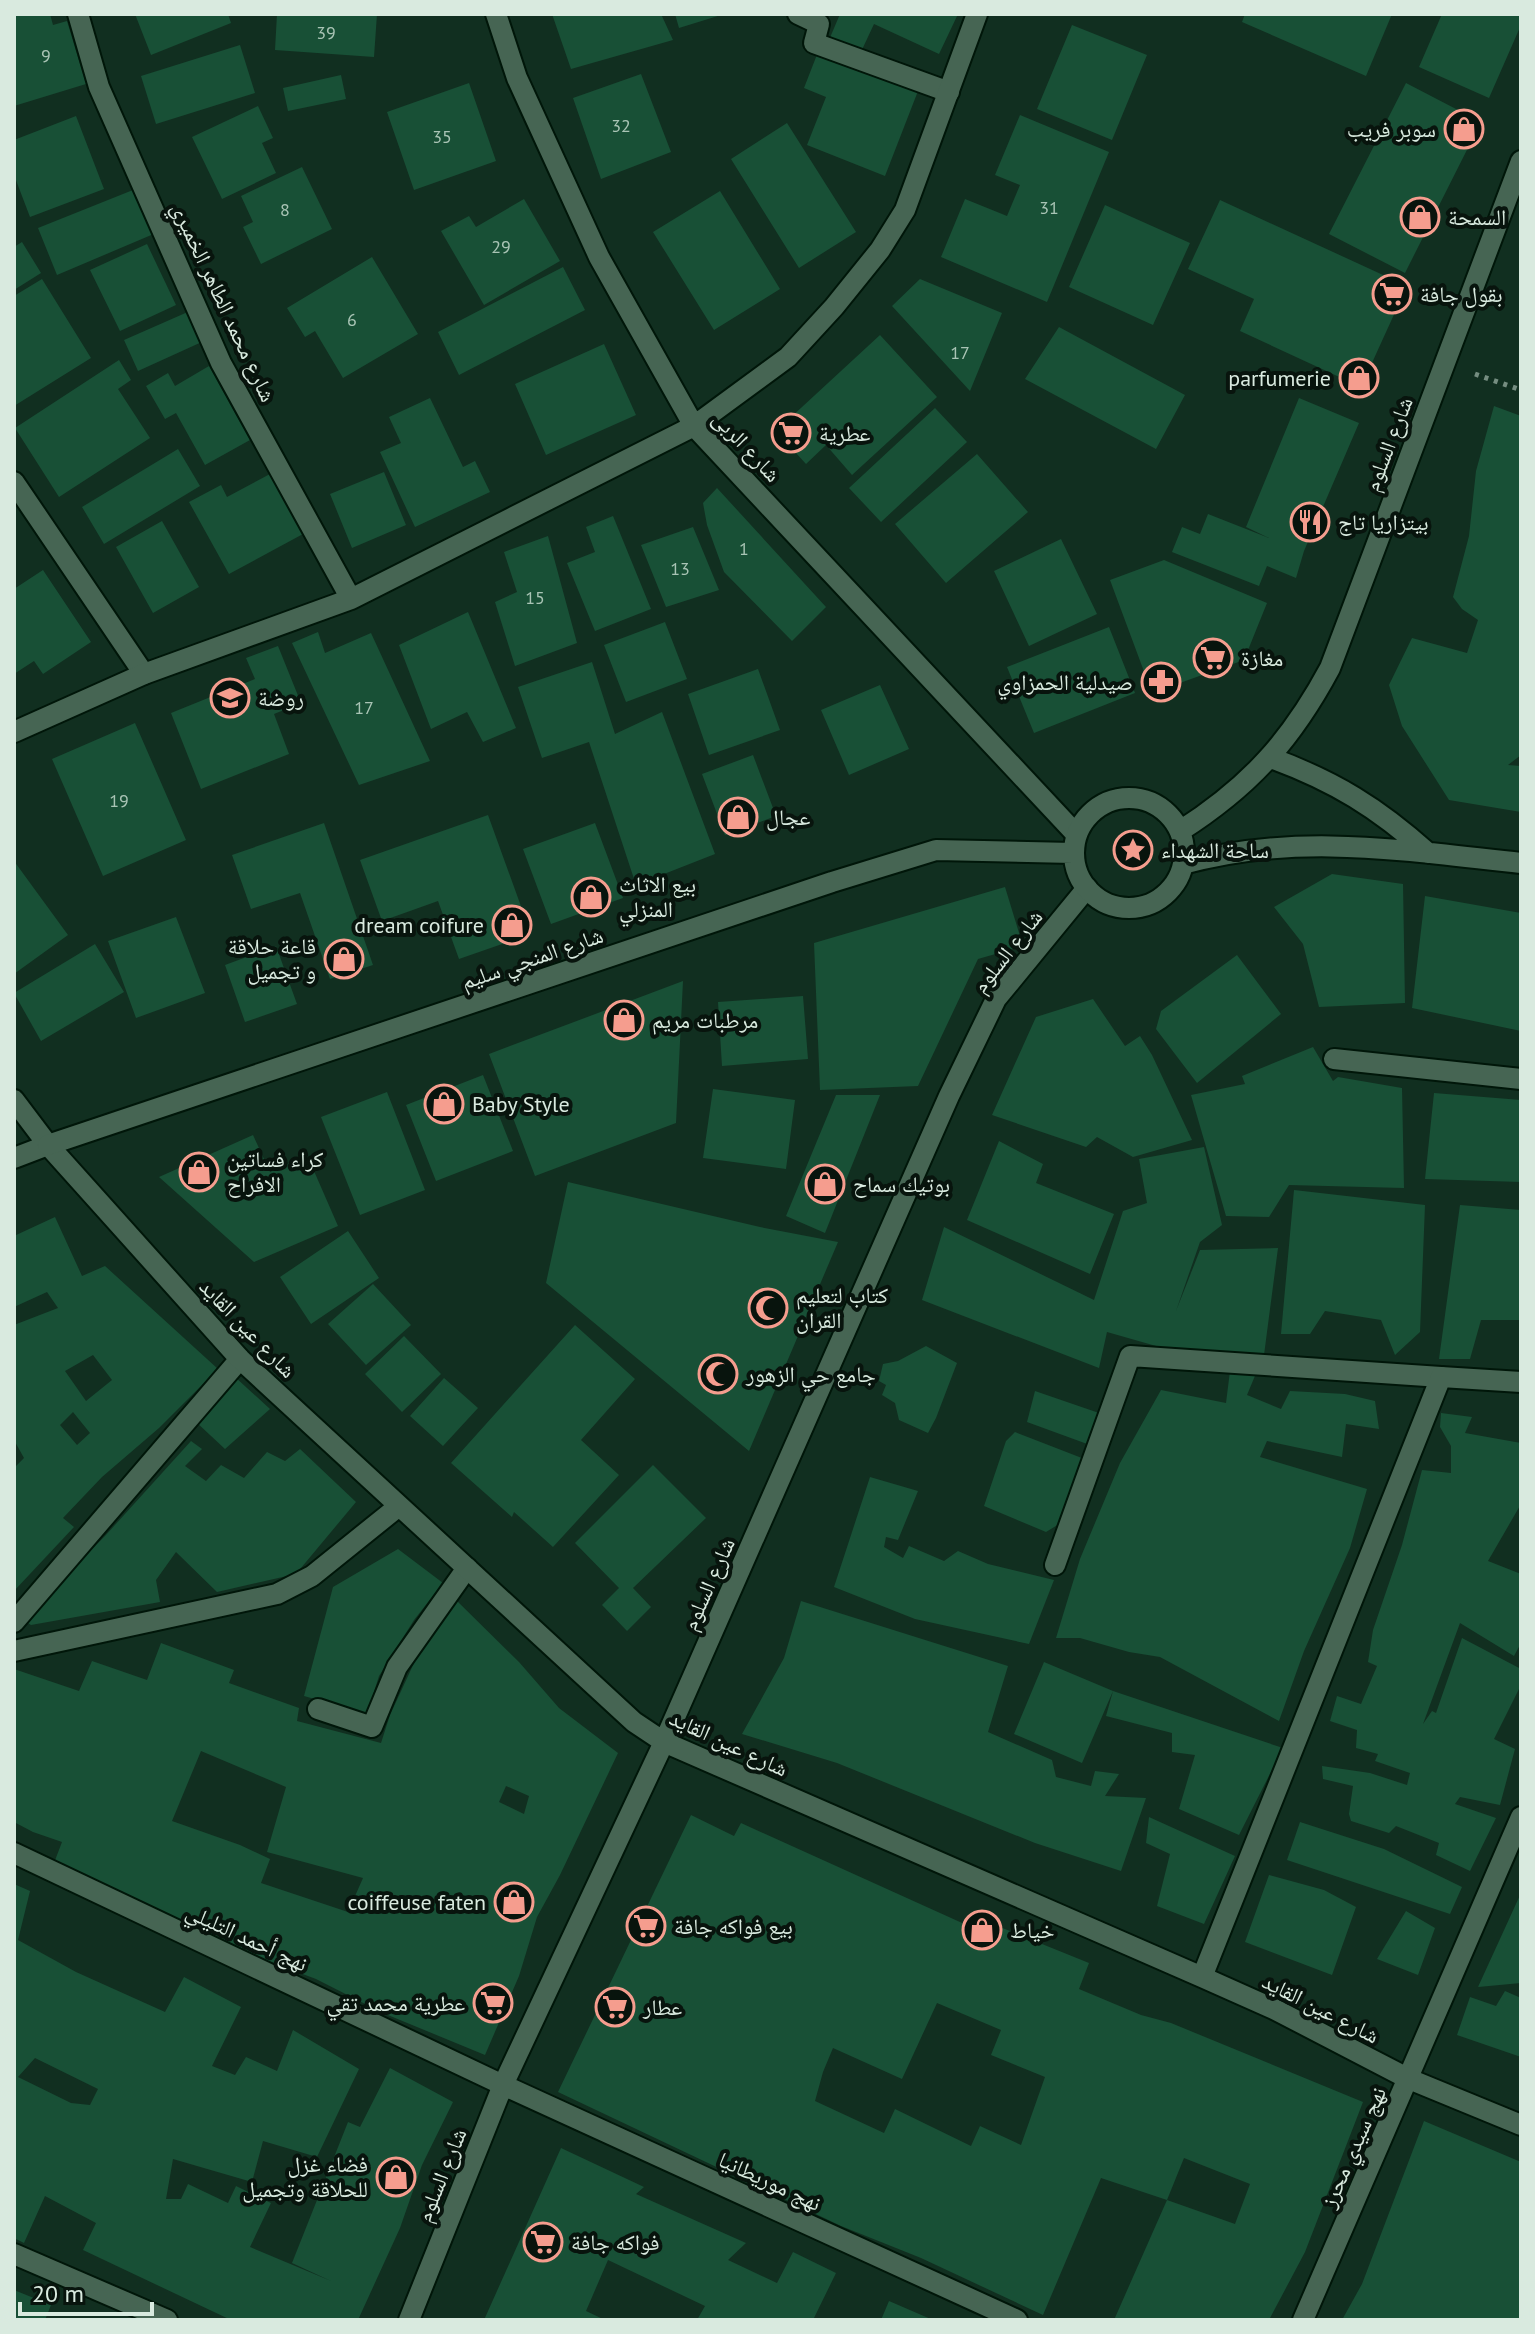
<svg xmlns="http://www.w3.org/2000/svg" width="1535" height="2334" viewBox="0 0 1535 2334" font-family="'PT Sans','Noto Naskh Arabic',sans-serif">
  <rect width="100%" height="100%" fill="#112f20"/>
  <!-- building -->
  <path fill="#185036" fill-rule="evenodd" d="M14,14H50L53,25L67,21L86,84L14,106Z
    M135,14H228L231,23L151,55Z
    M277,14H377L374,57L275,50Z
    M552,14H661L673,40L571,69Z
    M675,14H721V15L679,28Z
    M840,14H958L939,54L874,24L860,54L829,40Z
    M1245,14H1392L1366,76L1242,22Z
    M1442,14H1514L1521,17V25L1489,98L1419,67Z
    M1072,25L1147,55L1112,140L1037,109Z
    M240,45L255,93L156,124L141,76Z
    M818,52L918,91L885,176L807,145L826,97L804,88Z
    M641,74L671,152L601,179L573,98Z
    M341,75L346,99L288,111L283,88Z
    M469,83L496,161L414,190L387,112Z
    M1406,83L1481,122L1405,273L1329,234Z
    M258,106L273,138L262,143L276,173L222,199L192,137Z
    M1020,115L1109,152L1047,302L941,257L965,199L1007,216L1020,185L995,175Z
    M76,116L104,189L30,217L14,175V140Z
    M787,123L856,232L799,268L731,159Z
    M302,167L332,229L261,264L243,227L253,222L241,196Z
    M138,188L156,233L57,275L38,228Z
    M720,191L780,289L714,330L653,232Z
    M524,199L560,261L484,305L441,231L469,216L476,227Z
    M1220,200L1407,286L1361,387L1240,331L1254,299L1188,269Z
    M1105,205L1190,243L1153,325L1069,287Z
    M22,242L41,273L14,290V247Z
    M147,244L176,305L120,331L90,270Z
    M372,257L418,334L343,378L315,331L305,337L287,308Z
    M563,267L585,310L459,375L438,332Z
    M42,279L91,358L14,406V296Z
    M920,279L1002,313L970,391L892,306Z
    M190,311L204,341L138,371L124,340Z
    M1059,327L1185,395L1156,449L1025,379Z
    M880,335L937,397L852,475L826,445L806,464L776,431Z
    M604,344L636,415L546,455L515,384Z
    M119,360L131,380L118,389L150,438L59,497L15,428Z
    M209,366L250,440L205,465L176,413L165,419L146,386L168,373L175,386Z
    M430,398L463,467L475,461L490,492L415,527L380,452L401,443L389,417Z
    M1299,398L1359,423L1304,551L1296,578L1267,566L1259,586L1172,552L1182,527L1200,534L1208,514L1269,538L1246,527Z
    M1494,406L1521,416V755L1508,765L1521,766V812L1449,800L1402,726L1389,685L1412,638L1467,653L1478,620L1462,609L1453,597L1469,536L1476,471Z
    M935,408L967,442L881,522L849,488Z
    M178,449L200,486L104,544L82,507Z
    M977,454L1028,512L946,583L895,524Z
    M384,472L406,525L352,548L330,494Z
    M270,474L303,534L229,574L189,502L221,485L227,497Z
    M717,488L826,607L792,641L724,572L707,525L703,503Z
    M613,516L651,609L595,631L567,563L595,552L586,527Z
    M162,521L199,587L153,613L116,547Z
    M693,527L719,590L666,607L641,545Z
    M548,536L577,643L515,666L495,602L517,592L504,552Z
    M1061,539L1097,614L1029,646L994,571Z
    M1164,560L1267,603L1244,660L1152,693L1110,580Z
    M43,570L91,642L43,674L34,661L14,674V589Z
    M468,612L516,728L483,742L467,712L431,729L399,645Z
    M665,622L687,679L626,702L604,645Z
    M1109,627L1135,693L1034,733L1007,667Z
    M318,632L325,653L371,633L430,761L359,785L292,643Z
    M278,646L301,703L274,714L289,754L201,789L171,713L255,679L246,658Z
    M592,662L615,734L662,712L715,854L636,885L589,742L542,758L518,687Z
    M758,669L780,730L709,755L688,694Z
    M880,685L909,749L849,775L821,710Z
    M135,723L186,840L103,876L52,759Z
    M753,755L776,816L725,835L702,774Z
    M488,815L531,934L459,959L438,901L382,921L360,860Z
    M324,823L373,965L330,979L300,893L251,909L232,855Z
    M595,823L623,898L551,924L523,849Z
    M14,861L68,935L14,974Z
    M1332,874L1403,884L1405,1003L1319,1007L1303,944L1274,907Z
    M1005,887L1023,946L978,959L918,1086L820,1090L814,943Z
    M1425,896L1521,913V1031L1412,1008Z
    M176,917L205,993L136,1018L108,941Z
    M95,944L124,992L41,1041L14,993Z
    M276,946L297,1004L245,1022L225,965Z
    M1237,955L1281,1014L1197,1083L1156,1029L1161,1011Z
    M683,981L676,1123L535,1176L489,1054Z
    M803,996L808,1059L722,1066L718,1002Z
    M1093,999L1125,1046L1140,1036L1152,1055L1192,1140L1133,1157L1097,1137L1086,1147L992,1115L1036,1017Z
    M1313,1047L1333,1081L1338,1077L1402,1088L1404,1188L1289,1185L1269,1217L1226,1216L1191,1095L1245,1084L1242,1076Z
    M483,1075L513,1151L436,1181L406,1105Z
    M713,1089L795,1100L786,1169L703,1158Z
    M387,1092L425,1190L360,1215L321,1117Z
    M1434,1093L1521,1100V1182L1425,1179Z
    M836,1095H880L825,1233L786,1216Z
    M253,1135L270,1172L307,1155L338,1226L254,1262L159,1177Z
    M999,1141L1043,1164L1036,1183L1114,1214L1090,1274L967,1220Z
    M1204,1147L1222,1225L1200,1242L1176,1311L1200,1250L1278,1248L1264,1355L1163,1348L1107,1332L1099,1368L922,1300L944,1227L1094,1300L1123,1211L1147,1203L1139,1159Z
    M568,1182L760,1227L838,1242L749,1451L546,1283Z
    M1294,1190L1425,1205L1420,1332L1395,1355L1381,1320L1325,1311L1310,1334H1281Z
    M1460,1205L1521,1210V1320H1481L1470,1359H1439Z
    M55,1217L82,1276L105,1266L218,1369L159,1428L102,1477L63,1518L74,1527L14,1591V1468L24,1458L14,1440V1325L58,1308L47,1292L14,1307V1236ZM93,1355L112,1380L86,1401L65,1371ZM73,1412L90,1433L77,1445L60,1425Z
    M348,1231L379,1278L311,1324L280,1277Z
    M373,1284L411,1325L366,1365L328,1324Z
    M575,1325L635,1379L581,1440L619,1475L553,1547L514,1512L512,1517L451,1463Z
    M404,1336L441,1374L402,1412L365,1374Z
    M926,1346L957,1363L936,1418L928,1433L899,1420L895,1403L882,1395L886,1385L879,1381L883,1364L898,1361Z
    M1230,1371H1257L1247,1395L1281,1409L1290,1391L1345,1394L1375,1401L1379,1429L1346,1424L1342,1457L1267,1441L1260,1457L1367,1489L1350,1548L1304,1651L1279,1721L1160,1657L1129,1652L1080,1638H1056L1080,1559L1120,1463L1161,1390L1226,1403Z
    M235,1377L270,1409L225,1449L195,1421Z
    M444,1378L478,1408L443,1446L410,1416Z
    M1035,1391L1099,1413L1090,1445L1027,1422Z
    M1441,1413L1472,1417L1465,1433L1521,1443V1504L1488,1561L1521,1574V1643L1514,1656L1460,1623L1423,1724L1432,1711L1436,1713L1462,1638L1521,1669V1685L1494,1739L1515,1749L1500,1805L1460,1797L1455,1804L1496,1818L1470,1871L1436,1855L1439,1843L1396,1826L1389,1833L1351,1821L1349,1814L1353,1786L1323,1779L1322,1766L1370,1773L1407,1785L1410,1773L1375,1761L1378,1754L1356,1748L1357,1730L1330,1721L1337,1696L1361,1704L1377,1666L1368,1662L1373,1630L1402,1545L1422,1470L1451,1473V1446L1440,1427Z
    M1015,1432L1087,1460L1064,1521L1046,1532L984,1506L1006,1441Z
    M191,1441L202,1449L185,1466L206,1481L221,1465L244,1478L267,1452L285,1461L300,1449L356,1502L296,1574L217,1592L176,1552L156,1580L160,1602L31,1625L22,1619L105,1536Z
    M653,1465L706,1518L633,1588L651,1607L627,1631L602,1605L619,1588L575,1543Z
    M870,1477L918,1491L898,1540L886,1537L884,1547L903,1558L909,1546L944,1561L958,1551L988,1564L1054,1580L1029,1644L915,1619L834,1587Z
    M398,1549L443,1583L414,1620L379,1676L367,1714L304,1696L333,1587Z
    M455,1599L519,1662L559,1708L618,1753L560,1875L537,1917L519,1976L485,2055L383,2013L316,1979L236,1949L54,1863L62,1842L33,1832L14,1822V1669L79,1691L92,1661L147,1680L161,1643L234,1670L229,1683L299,1708L297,1721L381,1743L390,1715L414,1663ZM201,1751L286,1787L267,1852L363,1878L348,1912L261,1883L270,1859L240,1845L172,1821ZM506,1786L529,1796L524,1814L499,1802Z
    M801,1601L1008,1666L988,1732L1052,1760L1056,1777L1091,1786L1095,1771L1119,1774L1105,1796L1146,1798L1121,1871L1035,1843L837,1763L742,1734L784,1658Z
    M1044,1662L1113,1691L1082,1763L1014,1734Z
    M1113,1691L1283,1748L1239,1835L1179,1809L1195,1755L1172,1752V1733L1106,1716Z
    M691,1815L734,1836L741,1823L971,1927L980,1919L1089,1963L1079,1989L1141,2015L1171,2023L1363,2102L1305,2252L1269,2320H1114L1167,2200L1235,2224L1250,2184L1184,2158L1167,2200L1101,2178L1043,2315L921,2258L841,2226L558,2092ZM937,2003L1001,2030L991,2055L1045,2077L1021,2145L980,2126L971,2146L895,2109L884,2133L815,2101L823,2072L833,2048L902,2079Z
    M1149,1817L1235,1856L1204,1924L1157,1906L1170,1854L1146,1843Z
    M1300,1822L1384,1849L1462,1887L1450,1914L1287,1860Z
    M1269,1875L1324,1890L1356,1907L1332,1975L1245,1942Z
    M14,1884L30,1891L18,1940L76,1972L165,2012L184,1977L241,2007L212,2066L235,2075L246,2057L277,2071L293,2030L359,2069L317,2157L263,2141L252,2182L173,2159L166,2199H181L188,2184L228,2203L236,2186L271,2203L250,2247L331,2281L292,2263L348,2122L360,2127L390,2068L453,2102L422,2165L400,2228L358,2320H231L83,2250L96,2223L45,2196L24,2243L14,2238ZM35,2058L98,2089L90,2105L71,2103L18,2077Z
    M1521,1893V1983L1478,1987Z
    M1406,1911L1435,1928L1418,1975L1377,1959Z
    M1505,1991L1521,1998V2057L1457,2035L1470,1997L1496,2006Z
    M1424,2121L1521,2162V2320H1342L1362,2284Z
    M561,2148L644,2187L636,2194L746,2243L728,2260L777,2283L793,2252L836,2273L813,2320H697L705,2306L608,2260L586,2311L605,2320H484Z
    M14,2290L51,2305L45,2320H14Z
    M889,2301L933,2320H881Z"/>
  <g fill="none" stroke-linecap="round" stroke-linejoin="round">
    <defs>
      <path id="service" d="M14,482L144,674
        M1334,1059L1521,1079
        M1055,1565L1130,1356L1441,1377
        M14,1622L240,1359
        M318,1709L372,1727L397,1667L467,1568"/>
      <path id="pedestrian" d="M798,14L819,24L814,43L949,92"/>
      <path id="minor" d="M78,14L99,87L221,363L351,599
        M496,14L517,78L599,257L694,426L1076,834
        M14,732L144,674L351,599L694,426L788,357L834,307L880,250L905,210L977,14
        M14,1100L48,1145L240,1359L634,1722L664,1742L1202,1977L1274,2009L1409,2079L1521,2125
        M14,1158L48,1145
        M14,1651L277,1594L312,1576L399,1506
        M14,1853L503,2085L1017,2320
        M1202,1977L1441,1377L1521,1382
        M14,2254L167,2320
        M409,2320L503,2085L664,1742L949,1096L996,999L1087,888
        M1303,2320L1521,1817"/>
      <path id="tertiary" d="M1271,758C1334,781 1378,808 1428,853
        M1074 853a55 55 0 1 1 110 0a55 55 0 1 1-110 0Z
        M1180,831C1249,787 1291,741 1330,668L1521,161
        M1183,864C1296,832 1407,851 1521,863
        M48,1145L832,882L936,850L1073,853"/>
    </defs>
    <!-- service casing -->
    <use href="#service" stroke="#001609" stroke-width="24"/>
    <!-- pedestrian casing -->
    <use href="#pedestrian" stroke="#001609" stroke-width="24"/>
    <!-- minor casing -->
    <use href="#minor" stroke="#001609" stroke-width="24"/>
    <!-- tertiary casing -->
    <use href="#tertiary" stroke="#001609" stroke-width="24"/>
    <!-- path -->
    <path stroke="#758d80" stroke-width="5" stroke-dasharray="4 6" stroke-linecap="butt" d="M1475,374L1521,390"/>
    <!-- service -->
    <use href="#service" stroke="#466553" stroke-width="20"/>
    <!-- pedestrian -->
    <use href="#pedestrian" stroke="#466553" stroke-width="20"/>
    <!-- minor -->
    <use href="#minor" stroke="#466553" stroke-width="20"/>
    <!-- tertiary -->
    <use href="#tertiary" stroke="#466553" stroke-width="20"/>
  </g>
  <!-- icons -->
  <defs>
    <symbol id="shop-ring" viewBox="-11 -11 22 22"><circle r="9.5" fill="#08140d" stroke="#f59d8e" stroke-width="1.5"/><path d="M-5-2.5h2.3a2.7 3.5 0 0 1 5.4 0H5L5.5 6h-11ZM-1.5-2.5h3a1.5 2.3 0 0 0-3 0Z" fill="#f59d8e"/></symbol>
    <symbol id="supermarket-ring" viewBox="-11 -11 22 22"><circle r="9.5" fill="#08140d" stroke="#f59d8e" stroke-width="1.5"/><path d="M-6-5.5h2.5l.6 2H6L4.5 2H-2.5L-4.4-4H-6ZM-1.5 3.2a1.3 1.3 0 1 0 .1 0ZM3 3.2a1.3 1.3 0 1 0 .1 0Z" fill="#f59d8e"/></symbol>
    <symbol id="restaurant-ring" viewBox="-11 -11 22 22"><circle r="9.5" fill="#08140d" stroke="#f59d8e" stroke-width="1.5"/><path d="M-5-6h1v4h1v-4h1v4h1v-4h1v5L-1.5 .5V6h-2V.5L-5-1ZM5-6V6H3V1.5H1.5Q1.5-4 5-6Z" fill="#f59d8e"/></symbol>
    <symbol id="pharmacy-ring" viewBox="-11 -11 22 22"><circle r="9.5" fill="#08140d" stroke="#f59d8e" stroke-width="1.5"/><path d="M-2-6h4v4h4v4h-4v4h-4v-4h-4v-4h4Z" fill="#f59d8e"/></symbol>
    <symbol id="school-ring" viewBox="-11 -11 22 22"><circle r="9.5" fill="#08140d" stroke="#f59d8e" stroke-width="1.5"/><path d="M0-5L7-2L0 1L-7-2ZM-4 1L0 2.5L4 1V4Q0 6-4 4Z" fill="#f59d8e"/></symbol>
    <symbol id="sight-ring" viewBox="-11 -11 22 22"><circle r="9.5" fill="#08140d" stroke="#f59d8e" stroke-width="1.5"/><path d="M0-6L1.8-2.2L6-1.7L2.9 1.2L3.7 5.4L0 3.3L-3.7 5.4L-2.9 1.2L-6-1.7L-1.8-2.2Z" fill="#f59d8e"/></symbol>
    <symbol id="mosque-ring" viewBox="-11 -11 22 22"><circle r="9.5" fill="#08140d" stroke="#f59d8e" stroke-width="1.5"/><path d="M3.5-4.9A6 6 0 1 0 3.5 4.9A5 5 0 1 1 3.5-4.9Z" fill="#f59d8e"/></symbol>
  </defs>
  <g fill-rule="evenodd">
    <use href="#shop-ring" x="1442" y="107" width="44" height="44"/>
    <use href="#shop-ring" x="1398" y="195" width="44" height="44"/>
    <use href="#supermarket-ring" x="1370" y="272" width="44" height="44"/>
    <use href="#shop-ring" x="1337" y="356" width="44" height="44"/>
    <use href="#supermarket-ring" x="769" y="411" width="44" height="44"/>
    <use href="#restaurant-ring" x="1288" y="500" width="44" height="44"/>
    <use href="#supermarket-ring" x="1191" y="636" width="44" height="44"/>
    <use href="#pharmacy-ring" x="1139" y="660" width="44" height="44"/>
    <use href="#school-ring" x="208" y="676" width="44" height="44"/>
    <use href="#shop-ring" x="716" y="795" width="44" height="44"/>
    <use href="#sight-ring" x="1111" y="828" width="44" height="44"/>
    <use href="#shop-ring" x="569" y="875" width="44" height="44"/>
    <use href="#shop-ring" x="490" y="903" width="44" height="44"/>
    <use href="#shop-ring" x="322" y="937" width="44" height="44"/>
    <use href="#shop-ring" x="602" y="998" width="44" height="44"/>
    <use href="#shop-ring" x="422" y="1082" width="44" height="44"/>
    <use href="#shop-ring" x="177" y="1150" width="44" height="44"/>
    <use href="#shop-ring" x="803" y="1162" width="44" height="44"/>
    <use href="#mosque-ring" x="746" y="1286" width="44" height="44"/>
    <use href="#mosque-ring" x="696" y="1352" width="44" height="44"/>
    <use href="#shop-ring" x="492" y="1880" width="44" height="44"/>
    <use href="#supermarket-ring" x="624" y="1904" width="44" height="44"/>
    <use href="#shop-ring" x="960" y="1908" width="44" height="44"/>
    <use href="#supermarket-ring" x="471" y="1981" width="44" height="44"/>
    <use href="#supermarket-ring" x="593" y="1985" width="44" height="44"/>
    <use href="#shop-ring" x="374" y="2155" width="44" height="44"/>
    <use href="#supermarket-ring" x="521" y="2220" width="44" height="44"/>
  </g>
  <g text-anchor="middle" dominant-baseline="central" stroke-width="8" stroke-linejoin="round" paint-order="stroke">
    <!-- number labels -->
    <g font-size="18" fill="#a9c4b5">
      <text x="326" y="32">39</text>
      <text x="46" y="55">9</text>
      <text x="621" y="125">32</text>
      <text x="442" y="136">35</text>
      <text x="1049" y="207">31</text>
      <text x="285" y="209">8</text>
      <text x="501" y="246">29</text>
      <text x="352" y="319">6</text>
      <text x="960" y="352">17</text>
      <text x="744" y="548">1</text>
      <text x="680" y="568">13</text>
      <text x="535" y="597">15</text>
      <text x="364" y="707">17</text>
      <text x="119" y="800">19</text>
    </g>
    <!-- poi labels -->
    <g font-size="22" fill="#d9eadf" stroke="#08140d" text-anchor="start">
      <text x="1436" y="129" text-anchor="end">سوبر فريب</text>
      <text x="1448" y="217">السمحة</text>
      <text x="1420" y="294">بقول جافة</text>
      <text x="1331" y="378" text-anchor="end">parfumerie</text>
      <text x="819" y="433">عطرية</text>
      <text x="1338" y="522">بيتزاريا تاج</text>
      <text x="1241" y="658">مغازة</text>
      <text x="1133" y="682" text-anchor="end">صيدلية الحمزاوي</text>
      <text x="258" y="698">روضة</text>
      <text x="766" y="817">عجال</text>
      <text x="1161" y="850">ساحة الشهداء</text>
      <text x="619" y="884">بيع الاثاث<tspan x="619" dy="25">المنزلي</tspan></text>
      <text x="484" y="925" text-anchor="end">dream coifure</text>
      <text x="316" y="946" text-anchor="end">قاعة حلاقة<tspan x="316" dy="25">و تجميل</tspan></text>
      <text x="652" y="1020">مرطبات مريم</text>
      <text x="472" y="1104">Baby Style</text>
      <text x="227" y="1159">كراء فساتين<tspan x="227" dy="25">الافراح</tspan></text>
      <text x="853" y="1184">بوتيك سماح</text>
      <text x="796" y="1295">كتاب لتعليم<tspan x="796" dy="25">القران</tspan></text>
      <text x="746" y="1374">جامع حي الزهور</text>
      <text x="486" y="1902" text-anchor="end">coiffeuse faten</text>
      <text x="674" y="1926">بيع فواكه جافة</text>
      <text x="1010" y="1930">خياط</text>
      <text x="465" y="2003" text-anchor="end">عطرية محمد تقي</text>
      <text x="643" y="2007">عطار</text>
      <text x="368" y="2164" text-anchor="end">فضاء غزل<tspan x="368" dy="25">للحلاقة وتجميل</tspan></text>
      <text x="571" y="2242">فواكه جافة</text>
    </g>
    <!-- street labels -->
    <g font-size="22" fill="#d9eadf" stroke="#08140d">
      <text transform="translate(224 302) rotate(65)">شارع محمد الطاهر الخميري</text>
      <text transform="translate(1388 444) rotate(-69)">شارع السلوم</text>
      <text transform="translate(747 446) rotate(47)">شارع الربى</text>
      <text transform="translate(1007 951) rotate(-52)">شارع السلوم</text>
      <text transform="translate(532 958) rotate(-19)">شارع المنجي سليم</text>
      <text transform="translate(248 1328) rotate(46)">شارع عين القايد</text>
      <text transform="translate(708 1584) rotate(-66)">شارع السلوم</text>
      <text transform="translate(729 1743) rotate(25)">شارع عين القايد</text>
      <text transform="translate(247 1937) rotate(25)">نهج أحمد التليلي</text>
      <text transform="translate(1321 2008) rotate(27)">شارع عين القايد</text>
      <text transform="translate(1353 2147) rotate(-66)">نهج سيدي محرز</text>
      <text transform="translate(441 2175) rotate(-68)">شارع السلوم</text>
      <text transform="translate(770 2181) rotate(25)">نهج موريطانيا</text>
    </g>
  </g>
  <!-- border -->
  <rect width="1535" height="2334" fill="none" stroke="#d9eadf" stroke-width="32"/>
  <!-- scale -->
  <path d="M20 2302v12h132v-12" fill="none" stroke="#d9eadf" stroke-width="4"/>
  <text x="32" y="2302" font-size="24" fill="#d9eadf" stroke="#08140d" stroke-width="6" paint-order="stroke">20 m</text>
</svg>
